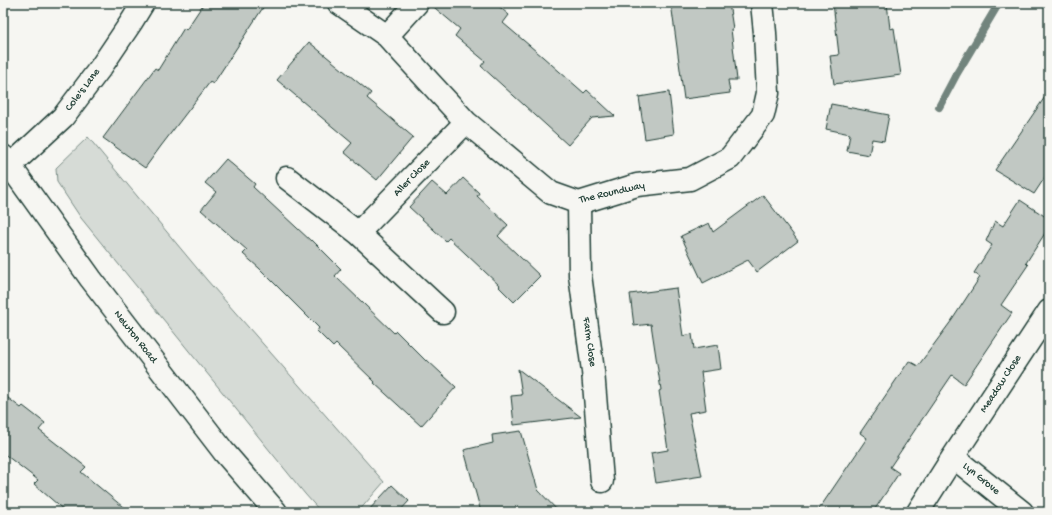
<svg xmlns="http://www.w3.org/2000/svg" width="1052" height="515" viewBox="0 0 1052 515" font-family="'Gochi Hand',sans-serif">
  <rect width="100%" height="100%" fill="#f6f6f2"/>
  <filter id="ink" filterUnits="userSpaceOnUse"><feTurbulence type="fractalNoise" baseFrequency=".025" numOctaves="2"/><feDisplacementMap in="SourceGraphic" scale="8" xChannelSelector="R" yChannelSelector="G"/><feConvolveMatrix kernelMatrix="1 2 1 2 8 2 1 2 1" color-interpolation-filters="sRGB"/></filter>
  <g filter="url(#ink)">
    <!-- green -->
    <path fill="#d6dbd6" stroke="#7a8c85" d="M88,137L206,279L384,482L358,512H321L305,494L81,218L57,182L56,168Z"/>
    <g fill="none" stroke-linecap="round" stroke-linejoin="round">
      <!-- stream -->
      <path stroke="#72847d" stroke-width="8" d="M939,107L956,75L999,3"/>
    </g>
    <!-- building -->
    <path fill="#c1c8c3" stroke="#1f3d34" d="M204,3H266L213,84L210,82L161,146L145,168L103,138L155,68L158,70L184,28L186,30Z
      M429,3H495L509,15L503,23L543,57L584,93L587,90L615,116L592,118L568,145L481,66L485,61L455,36L460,29Z
      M671,3H729L733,29H731L737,80H728L730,93L684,99Z
      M833,3H887L890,29L894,28L901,75L834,84L830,56L839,55Z
      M309,42L371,93L367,98L413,137L377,180L344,152L352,143L277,80Z
      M1049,91V171L1034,194L995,170Z
      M669,92L674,134L645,139L639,97Z
      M831,104L889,115L884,141L872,139L869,155L847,151L850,134L826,129Z
      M226,159L255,184L253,187L311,241L312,240L341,269L335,276L394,333L396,331L426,361L427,360L456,387L421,426L374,383L375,382L336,344L333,347L317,331L319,328L259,268L243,254L247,250L201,210L216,192L205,183Z
      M463,178L479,193L477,196L508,225L498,236L540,276L514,302L499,287L500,286L449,238L446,241L409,207L432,182L447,195Z
      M763,195L798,241L757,272L748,260L703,283L681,236L709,223L713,232Z
      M1020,200L1049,219V227L1026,263L1028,265L1001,305L1012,313L964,384L952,375L890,467L899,473L873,512H817L867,438L860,433L909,361L918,366L952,320L980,277L974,273L992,245L986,241L995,221L1003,226Z
      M676,288L683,336L692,334L694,349L718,345L721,369L701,372L706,410L689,413L702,476L656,483L651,453L668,450L659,391L661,390L651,324L634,326L630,294Z
      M518,369L581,417L514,425L511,396L522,395Z
      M3,394L21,408L23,406L45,423L39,430L86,467L81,472L129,512H66L34,484L38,480L3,453Z
      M521,431L538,490L559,512H481L464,450L493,443L492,435Z
      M392,485L409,501L399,512H367Z"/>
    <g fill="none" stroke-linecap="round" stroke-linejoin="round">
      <defs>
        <path id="minor" d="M339,3L387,36L466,122L551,193L579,203L637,185L690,179L730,158L763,115L768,93L765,33L762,3
          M387,36L417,3
          M10,166L63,117L101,67L132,21L143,3
          M287,178L358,233L443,312
          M579,203L580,275L593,371L602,481
          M358,233L466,122
          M953,457L1049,311
          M918,512L953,457L1022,512"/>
        <path id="tertiary" d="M3,156L91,279L224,452L276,512"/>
      </defs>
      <!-- minor casing -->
      <use href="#minor" stroke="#1f3d34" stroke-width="25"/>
      <!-- tertiary casing -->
      <use href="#tertiary" stroke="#1f3d34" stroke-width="25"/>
      <!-- minor -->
      <use href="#minor" stroke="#f6f6f2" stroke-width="22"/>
      <!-- tertiary -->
      <use href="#tertiary" stroke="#f6f6f2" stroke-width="22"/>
    </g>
  </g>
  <g text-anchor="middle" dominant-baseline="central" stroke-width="3" stroke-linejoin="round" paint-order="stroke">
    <!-- street labels -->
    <g font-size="11" fill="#1f3d34" stroke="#f6f6f2">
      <text transform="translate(83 90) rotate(-53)">Cole's Lane</text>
      <text transform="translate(412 178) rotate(-46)">Aller Close</text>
      <text transform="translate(612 193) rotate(-13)">The Roundway</text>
      <text transform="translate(135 337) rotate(52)">Newton Road</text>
      <text transform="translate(589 342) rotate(82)">Farm Close</text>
      <text transform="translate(1001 384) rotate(-57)">Meadow Close</text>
      <text transform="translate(981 479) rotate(39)">Lyn Grove</text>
    </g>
  </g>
  <!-- margin -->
  <rect width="1052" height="515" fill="none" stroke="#f6f6f2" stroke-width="16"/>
  <rect x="8" y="8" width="1036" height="499" fill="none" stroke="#1f3d34" stroke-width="1.5" filter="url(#ink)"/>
</svg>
